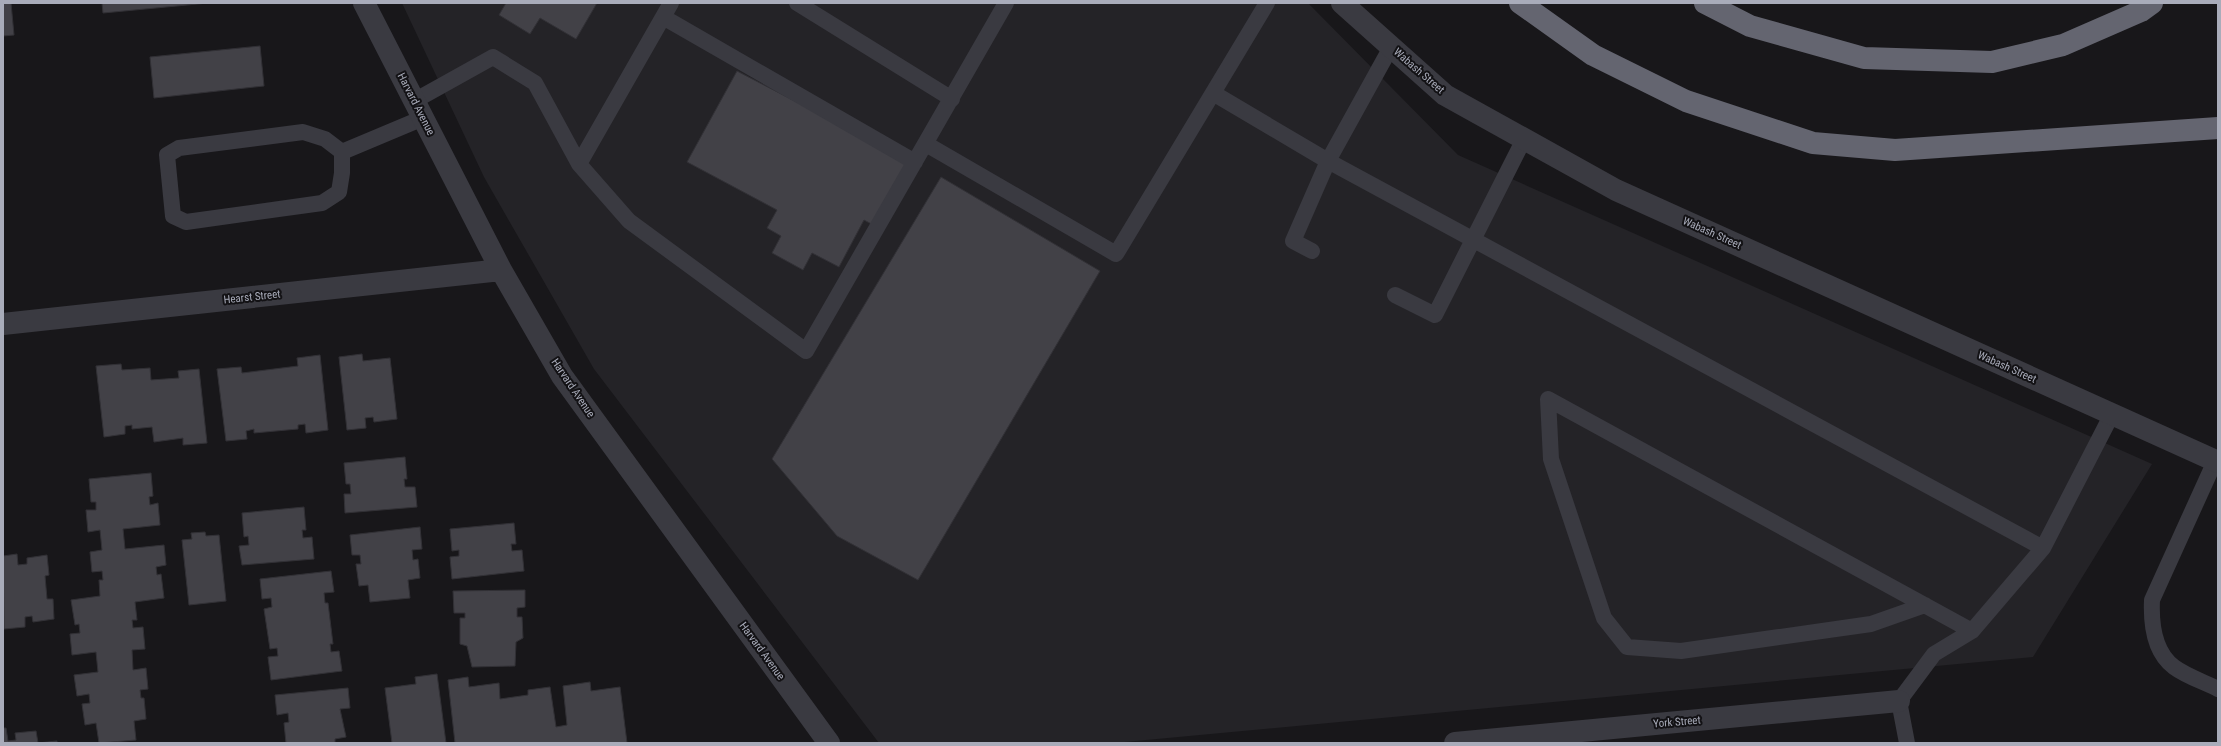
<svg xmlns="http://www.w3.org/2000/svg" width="2221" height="746" viewBox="0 0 2221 746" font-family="'Roboto Condensed',sans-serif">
  <rect width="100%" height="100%" fill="#18171a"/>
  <!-- built -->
  <path fill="#242327" d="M402,3H1308L1458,155L2152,464L2033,657L1114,743H879L594,369L484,177Z"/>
  <!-- building -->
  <path fill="#424147" stroke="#323136" d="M3,3H11L14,35L3,36Z
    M102,3H208L103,13Z
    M506,3H597L576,39L540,18L530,34L499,15Z
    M260,46L264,86L154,98L150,57Z
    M737,71L912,162L877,227L864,220L839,267L812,253L803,270L772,253L781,236L767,228L777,210L687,162Z
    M941,177L1100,271L918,580L837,536L772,459Z
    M362,354L363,361L390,358L397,419L374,422L373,417L365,418L366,428L347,430L339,357Z
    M320,355L328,430L306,433L305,424L298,425V429L254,433V429L246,431L247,439L226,441L217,369L241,367L242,373L298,366L297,358Z
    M121,364L122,370L150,368L151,380L179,378L178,371L199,369L207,443L183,445V438L154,442L152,427L132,429V425L125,426V434L104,437L96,366Z
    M405,457L407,479H404L405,487H415L417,507L345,513L344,494H351L350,484H346L344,463Z
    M151,473L153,496L149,497L150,505L158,503L160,525L123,529L125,549L164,545L166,565L156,567L157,575L161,574L164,598L135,602L137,620H132L133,628L143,627L145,649L132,650L133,670L146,668L148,689L140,690L141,698H144L146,719L134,721L136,740L99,743L96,723L85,725L82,704L90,703L89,694L77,696L74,675L98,672L96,652L72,655L70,634L80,633L79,624L75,625L71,600L100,596L99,580H103L102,571L92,572L90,552L102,550L100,530L88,532L86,510H96V502H91L89,479Z
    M304,507L306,530H302L303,538L312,537L314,559L242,565L239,546L249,545L248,536L244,537L242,513Z
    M514,523L516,544H511L512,551L522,550L524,571L452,579L450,557L459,556V550L452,551L450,529Z
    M420,527L422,549L412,550L413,560L418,559L420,578L408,580L410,598L370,602L368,585L359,586L356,564H361L360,555H352L350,535Z
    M205,532L206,536L219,535L226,601L189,605L182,540L192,539L191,533Z
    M17,554L18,565L27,564V558L47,555L49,575L45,576L47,599H53L54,619L33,622L32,616L25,617V627L4,629L3,556Z
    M331,571L334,592L324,593L325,603H328L333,644H330L331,652L339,651L342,671L271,680L268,657L278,656L277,648L270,649L264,609L272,607L271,598L262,599L260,579Z
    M525,590V607L517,608V617H522L523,638L516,642L515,666L472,667L467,646L460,644V618H465V613H454L453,591Z
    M437,674L446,743H392L385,688L416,684L415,677Z
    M468,677L469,687L499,683L500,699L528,695V690L550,687L556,727L567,725L563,686L590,682L591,691L620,687L627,743H455L448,680Z
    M348,688L350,708L340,709L346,737L335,739V743H286L284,723L289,722L288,713L277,715L275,695Z
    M3,728H6L8,741L16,740L15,733L36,731L38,743L57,741V743H3Z"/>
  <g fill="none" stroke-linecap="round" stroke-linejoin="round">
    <!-- lane -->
    <path stroke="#3a3a41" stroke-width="16" d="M797,3L952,99
      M663,17L915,162
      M1213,93L1328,161L2043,548
      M414,101L493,57L535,83L579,164L629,221L806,351L1006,3
      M303,132L325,139L342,152V173L339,192L322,203L186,222L173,216L167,155L179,148Z
      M926,144L1116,254L1267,3
      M342,152L423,118
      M579,164L671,3
      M1312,251L1293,241L1328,161L1391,47
      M1395,295L1435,315L1524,139
      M2215,461L2152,600C2151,622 2154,652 2174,667C2186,676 2204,682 2218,689
      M1925,605L1871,624L1681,651L1627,647L1604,618L1551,459L1548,399L1972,631
      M1907,743L1899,701L1934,654L1972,631L2043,548L2112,414"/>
    <!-- street -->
    <path stroke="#3a3a41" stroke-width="22" d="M364,3L501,270L562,376L829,743
      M1342,3L1445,95L1616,190L2218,462
      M3,324L501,270
      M1455,743L1899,701"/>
    <!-- highway -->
    <path stroke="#646570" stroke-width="22" d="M1520,3L1593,55L1686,101L1813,143L1895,150L2218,128
      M1705,3L1750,26L1864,58L1992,62L2063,45L2141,11L2152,3"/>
  </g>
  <g text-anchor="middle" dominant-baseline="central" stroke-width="4" stroke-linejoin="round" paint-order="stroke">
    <!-- street labels -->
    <g font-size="11" fill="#a9acba" stroke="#131215">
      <text transform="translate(1419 71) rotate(41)">Wabash Street</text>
      <text transform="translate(416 104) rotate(63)">Harvard Avenue</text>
      <text transform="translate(1712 233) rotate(24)">Wabash Street</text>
      <text transform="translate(252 297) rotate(-6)">Hearst Street</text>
      <text transform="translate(2007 367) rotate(24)">Wabash Street</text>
      <text transform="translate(573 388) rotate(56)">Harvard Avenue</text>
      <text transform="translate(762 651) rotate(54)">Harvard Avenue</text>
      <text transform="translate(1677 722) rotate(-5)">York Street</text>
    </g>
  </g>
  <!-- border -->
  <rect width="2221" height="746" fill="none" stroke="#a9acba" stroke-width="8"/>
</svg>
